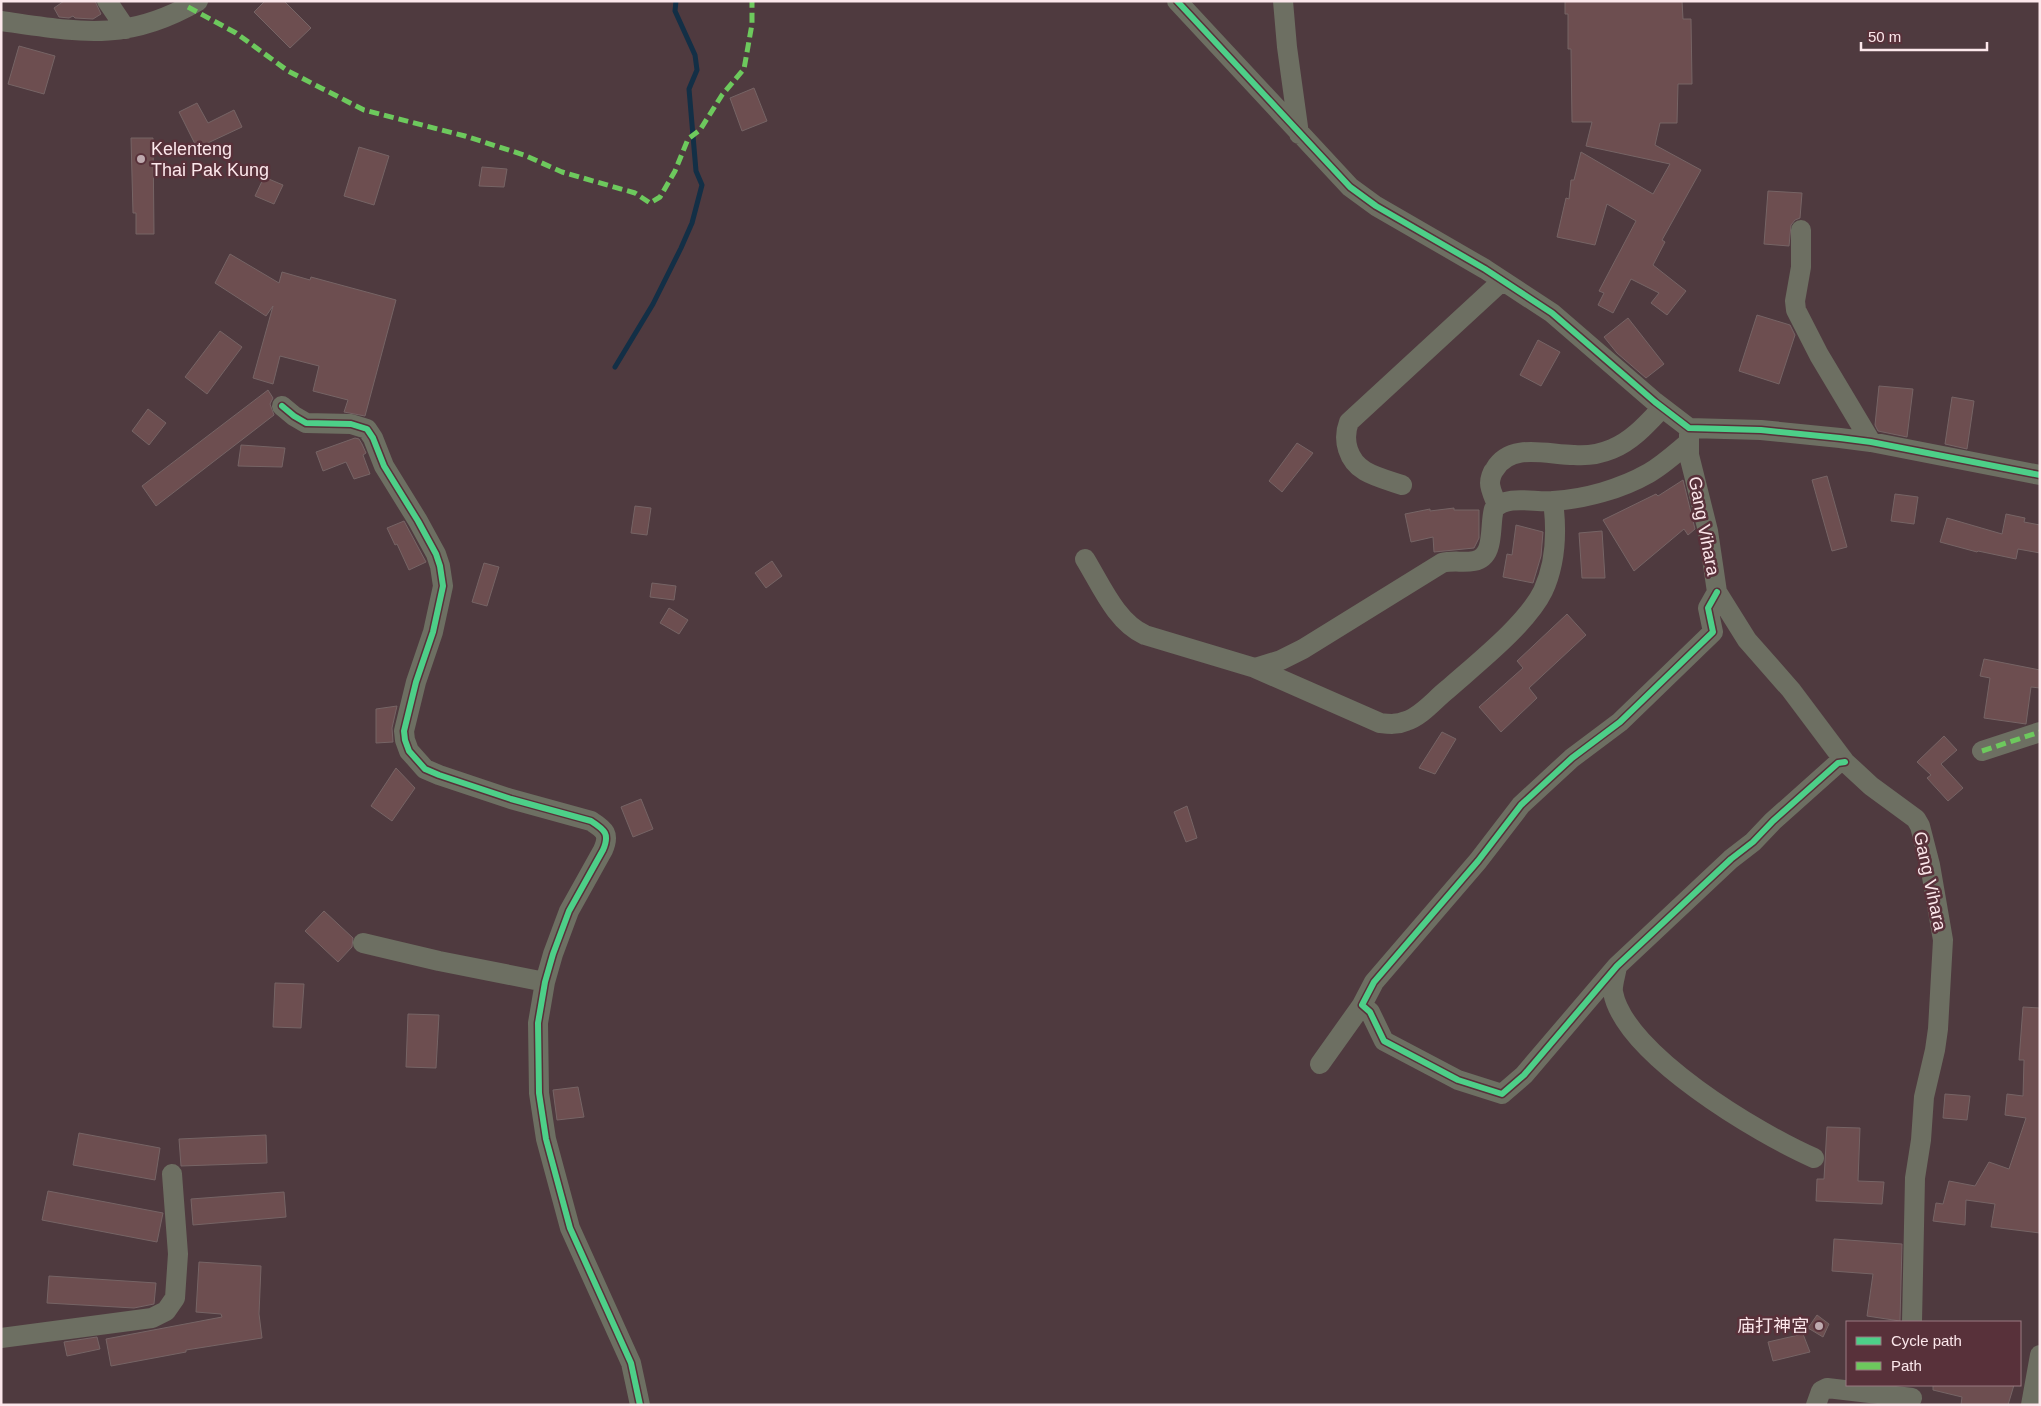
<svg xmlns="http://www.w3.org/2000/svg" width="2041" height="1406" viewBox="0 0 2041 1406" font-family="Helvetica,'Noto Sans SC',sans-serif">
  <rect width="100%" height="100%" fill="#4f3a3f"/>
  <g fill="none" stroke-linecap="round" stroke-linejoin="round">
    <!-- stream -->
    <path stroke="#132f46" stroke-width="5" d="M615,367L653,304L681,248L692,223L702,185L696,171L689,89L697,70L695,55L675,11L676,1"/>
  </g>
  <!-- building -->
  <path fill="#6d4e50" stroke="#766465" d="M64,1H95L101,14L93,19L75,18L73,16L69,18L59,17L54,8Z
    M265,1H284L311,28L290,48L254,12Z
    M1565,1H1682L1683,19H1691L1692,84H1678L1677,123H1660L1655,145L1701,170L1662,240L1665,242L1653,265L1686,291L1667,315L1651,303L1659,293L1631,279L1613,313L1598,305L1604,293L1599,291L1636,221L1607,204L1595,245L1557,237L1566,198L1569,199L1571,180H1574L1581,152L1653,194L1670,164L1586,146L1592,122H1572L1571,49H1568V14H1565Z
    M19,46L55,56L44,94L8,84Z
    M754,88L767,121L742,131L730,98Z
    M197,103L208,123L234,110L242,127L197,148L179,112Z
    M131,138H153L154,234H136V213H133Z
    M359,147L389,156L374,205L344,196Z
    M482,167L507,169L504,187L479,186Z
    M264,177L283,185L274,204L255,196Z
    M1768,191L1802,193L1800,218L1795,220L1791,225L1789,246L1764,244Z
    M230,254L279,283L282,272L310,280L311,277L396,300L365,416L344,412L348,400L313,391L319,366L280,356L273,384L253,378L273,306L266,316L215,283Z
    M1757,315L1790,325L1795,335L1779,384L1739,371Z
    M1628,318L1664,364L1646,378L1617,353L1604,337Z
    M220,331L242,347L207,394L185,377Z
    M1538,340L1560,352L1541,386L1520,375Z
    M1879,386L1913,389L1907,437L1878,431L1875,425Z
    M268,390L273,398L270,404L274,415L156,506L142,486Z
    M1952,397L1974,401L1967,449L1945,444Z
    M148,409L166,423L149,445L132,431Z
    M355,438L359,439L362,444L366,453L363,455L370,474L354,479L346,462L323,471L316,452Z
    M1297,443L1313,453L1282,492L1269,481Z
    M241,445L285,448L282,467L238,466Z
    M1827,476L1847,547L1832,551L1812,480Z
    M1683,480L1695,529L1688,535L1684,529L1634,571L1603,520L1656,494L1658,496Z
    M1895,494L1918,497L1914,524L1891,521Z
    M635,506L651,508L647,535L631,533Z
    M1454,508V510H1479V538L1474,548L1434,552L1433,537L1411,542L1405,514L1430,509V511Z
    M2006,514L2025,518L2024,522L2040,525V553L2018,549L2016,559L1978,551L1977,552L1940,542L1947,518L2002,534Z
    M404,521L426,562L409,570L397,544L395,545L387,528Z
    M1516,525L1543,532L1541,556L1533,583L1503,577L1507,554L1512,555Z
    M1602,531L1605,578H1582L1579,533Z
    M772,561L782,576L766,588L755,573Z
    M484,563L499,567L487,606L472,602Z
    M652,583L676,586L674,600L650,597Z
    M669,608L688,620L679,634L660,623Z
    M1567,614L1586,635L1529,688L1537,698L1501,732L1479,707L1523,668L1517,661Z
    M1984,659L2040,670V688L2031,687L2026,724L1984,718L1990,678L1980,676Z
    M397,706L392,728L393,742L376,743V709Z
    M1442,732L1456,739L1435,774L1419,768Z
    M1944,736L1957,750L1941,764L1963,788L1948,801L1927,778L1931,775L1917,762Z
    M396,768L415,788L392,821L371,806Z
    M641,799L653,829L633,837L621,807Z
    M1187,806L1197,838L1186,842L1174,812Z
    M324,911L353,938L352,947L338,962L305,931Z
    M275,983L304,984L301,1028L273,1027Z
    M2023,1007L2040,1008V1233L1991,1227L1995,1204L1966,1200L1965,1225L1933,1221L1936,1203L1943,1204L1949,1181L1975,1186L1989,1162L2009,1169L2026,1118L2005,1115L2007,1094L2023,1096L2024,1060H2019Z
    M408,1014L439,1015L436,1068L406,1067Z
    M578,1087L584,1117L557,1120L553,1090Z
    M1945,1094L1970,1096L1967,1120L1943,1118Z
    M1827,1127L1860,1128L1858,1181L1884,1182L1882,1204L1816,1201L1817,1179H1824Z
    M79,1133L160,1148L155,1180L73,1165Z
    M266,1135L267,1163L181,1166L179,1139Z
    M48,1191L163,1213L157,1242L42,1220Z
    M284,1192L286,1217L193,1225L191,1199Z
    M1834,1239L1902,1244L1900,1321L1867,1316L1873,1274L1832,1271Z
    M199,1262L261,1266L259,1314L262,1338L186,1350V1352L111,1366L106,1339L222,1317L221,1314L196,1312Z
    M49,1276L156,1283L154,1304L134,1308L47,1303Z
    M1817,1315L1829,1324L1823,1337L1808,1328Z
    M1803,1334L1810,1352L1773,1361L1768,1342Z
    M97,1337L100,1349L67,1356L64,1342Z
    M1933,1385H2014L2008,1405H1961L1962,1397L1933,1390Z"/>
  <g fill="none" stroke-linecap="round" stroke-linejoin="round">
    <!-- minor -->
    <path stroke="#6d6f62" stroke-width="20" d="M107,1L126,29
      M1177,1L1350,187L1376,206L1485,269L1552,313L1655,402L1689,428L1761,430L1840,438L1871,442L2040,475
      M1283,1L1287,47L1299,134
      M1,21C79,32 126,43 198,1
      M1801,230V267L1795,301L1796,310L1819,355L1871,442
      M282,406L294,416L306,423L351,424L367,429L373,438L384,466L418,521L436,554L440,566L443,586L433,632L416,682L404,731L405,740L409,751L425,769L439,775L511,799L591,821C605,830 610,834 603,850L569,911L553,954L545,982L538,1023L539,1093L546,1139L570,1228L631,1363L640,1405
      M1689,428V455L1708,531L1717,592L1747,640L1791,690L1845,762L1871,786L1916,819L1920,826L1930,865L1943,940L1938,1029L1935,1050L1924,1097L1921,1140L1915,1178L1912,1322
      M1402,485C1390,481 1375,477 1365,471C1348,461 1342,440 1349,422L1502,281
      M1497,505C1495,499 1490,490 1490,483C1490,479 1492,472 1495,469C1511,442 1548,455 1574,455C1586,456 1600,454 1612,449C1632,441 1647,424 1662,408
      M1085,559C1101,585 1116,622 1145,635L1255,668L1281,660L1303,649L1442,563C1453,560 1463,563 1474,561C1496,557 1489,525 1494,509C1507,494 1535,503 1553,501C1585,499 1621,489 1649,473C1663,465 1676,453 1688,443
      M1717,592L1708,608L1713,632L1620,722L1572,758L1521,805L1478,861L1374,982L1362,1005L1370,1012L1384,1041L1458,1080L1502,1094L1524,1075L1617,966L1731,859L1753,842L1773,821L1838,763L1845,762
      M1255,668L1380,723C1389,724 1397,725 1406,721C1422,716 1435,699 1448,689C1476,664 1527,624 1543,591C1556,563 1557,531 1553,501
      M1982,751L2040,732
      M363,943L439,961L545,982
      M1617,966C1616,974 1612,985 1613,992C1624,1054 1759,1134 1814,1158
      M1320,1064L1362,1005
      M1,1338L152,1318L166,1311L175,1298L178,1254L172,1174
      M1816,1405L1821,1391L1827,1388L1912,1398
      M2031,1405L2040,1355"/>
    <!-- quiet -->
    <path stroke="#6dc95d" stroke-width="5" stroke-dasharray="10 5" stroke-linecap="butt" d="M188,7L236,33L288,71L364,110L465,136L524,155L562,172L635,193L650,203L660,197L675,171L688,139L700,130L722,95L744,69L752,24V1
      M1982,751L2040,732"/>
    <defs>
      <path id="cycleway" d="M1177,1L1350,187L1376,206L1485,269L1552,313L1655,402L1689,428L1761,430L1840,438L1871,442L2040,475
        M282,406L294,416L306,423L351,424L367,429L373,438L384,466L418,521L436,554L440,566L443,586L433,632L416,682L404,731L405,740L409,751L425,769L439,775L511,799L591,821C605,830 610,834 603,850L569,911L553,954L545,982L538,1023L539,1093L546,1139L570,1228L631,1363L640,1405
        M1717,592L1708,608L1713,632L1620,722L1572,758L1521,805L1478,861L1374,982L1362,1005L1370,1012L1384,1041L1458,1080L1502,1094L1524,1075L1617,966L1731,859L1753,842L1773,821L1838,763L1845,762"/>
    </defs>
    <!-- cycleway casing -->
    <use href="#cycleway" stroke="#58313a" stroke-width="9"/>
    <!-- cycleway -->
    <use href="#cycleway" stroke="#4dcf88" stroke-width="6"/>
  </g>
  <!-- markers -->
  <g fill="#bfaaaf" stroke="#58313a" stroke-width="2">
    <circle cx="141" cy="159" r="5"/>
    <circle cx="1819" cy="1326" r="5"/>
  </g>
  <g text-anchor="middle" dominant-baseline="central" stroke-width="5" stroke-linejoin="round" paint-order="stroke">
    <!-- poi labels -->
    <g font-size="18" fill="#fce7eb" stroke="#58313a" text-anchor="start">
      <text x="151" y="149">Kelenteng<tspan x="151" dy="21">Thai Pak Kung</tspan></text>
      <text x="1809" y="1326" text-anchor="end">庙打神宮</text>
    </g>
    <!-- street labels -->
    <g font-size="18" fill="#fce7eb" stroke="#58313a">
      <text transform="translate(1704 526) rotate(79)">Gang Vihara</text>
      <text transform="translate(1930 881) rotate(78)">Gang Vihara</text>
    </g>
  </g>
  <!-- border -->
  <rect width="2041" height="1406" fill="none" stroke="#fce7eb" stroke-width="5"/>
  <!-- legend -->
  <rect x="1846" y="1321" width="175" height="65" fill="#58313a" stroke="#9a7a81"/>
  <rect x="1856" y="1337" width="25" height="8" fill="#4dcf88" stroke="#9a7a81"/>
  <text x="1891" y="1346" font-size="15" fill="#fce7eb">Cycle path</text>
  <rect x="1856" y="1362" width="25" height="8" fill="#6dc95d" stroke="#9a7a81"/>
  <text x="1891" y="1371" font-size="15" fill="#fce7eb">Path</text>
  <!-- scale -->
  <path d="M1861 42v8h126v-8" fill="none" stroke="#fce7eb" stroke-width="2.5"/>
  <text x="1868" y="42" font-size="15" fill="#fce7eb" stroke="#58313a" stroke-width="4" paint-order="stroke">50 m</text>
</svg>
